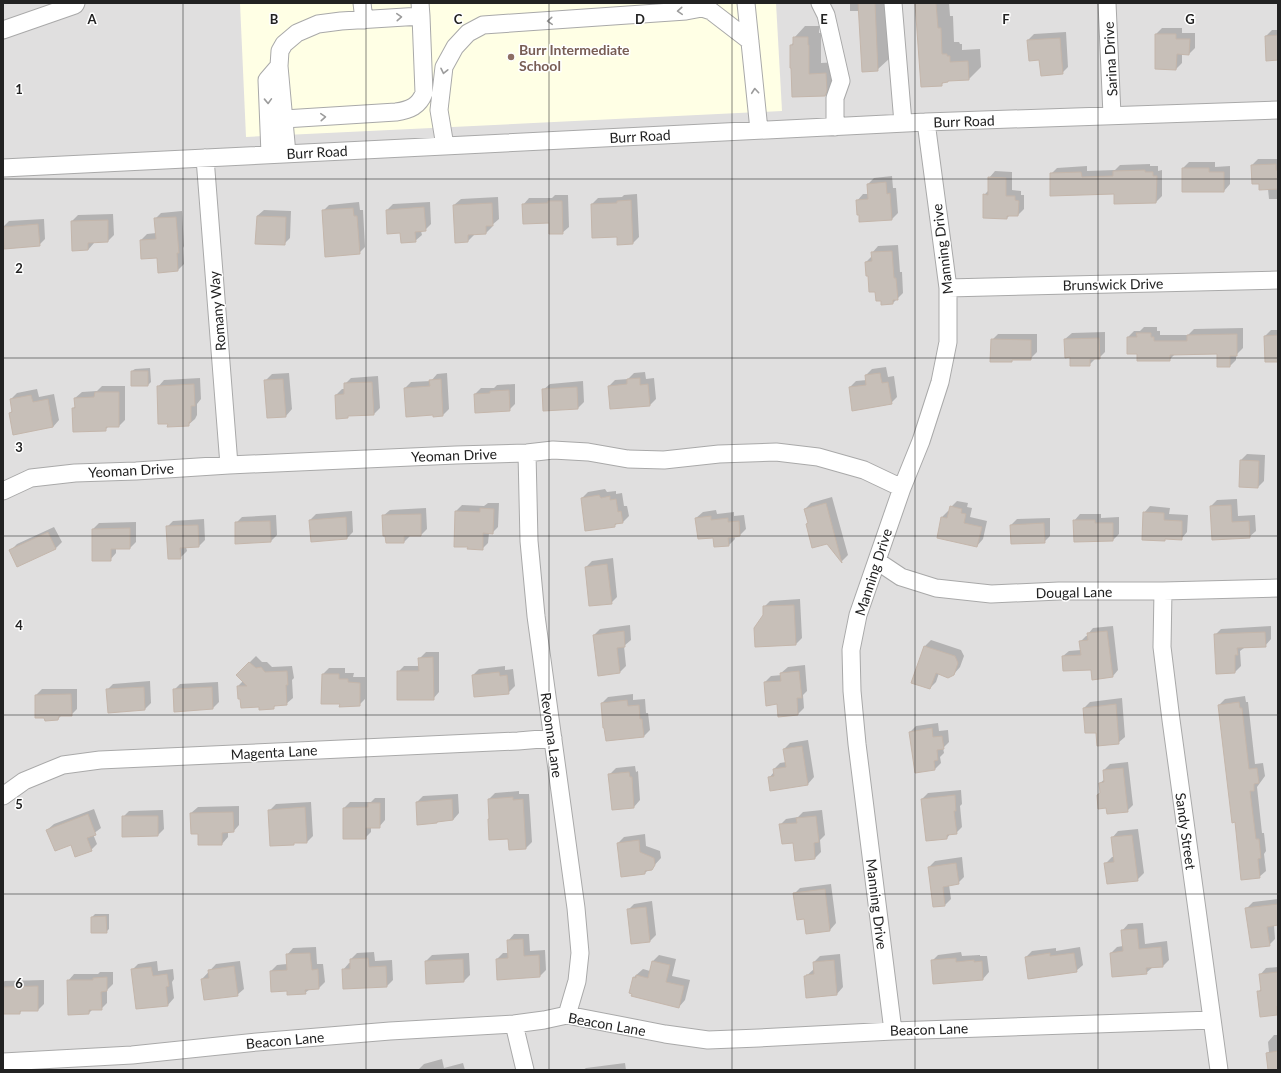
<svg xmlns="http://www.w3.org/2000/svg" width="1281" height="1073" viewBox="0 0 1281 1073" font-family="Lato,sans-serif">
  <rect width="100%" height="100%" fill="#f2efe9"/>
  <!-- residential -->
  <path fill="#e0dfdf" d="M3,3H1278V1070H3Z"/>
  <!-- education -->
  <path fill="#ffffe5" d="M240,3H776L782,111L246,137Z"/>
  <!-- shadow -->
  <path fill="#0003" d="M850,3H887L890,58L877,70L860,11H850Z
    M916,3H949L950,16H953L954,42H959L960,44H962V50L980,49L981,67L969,79L949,80L944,82L941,85Z
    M805,26H819V33H821V63L838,62L837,82L825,95L793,96L791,45L794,42V38Z
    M1162,28H1182V33H1195V48L1189,54H1182V63L1176,69L1156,34Z
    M1272,30H1278V59L1266,36Z
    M1066,32L1068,67L1062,73L1040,59L1028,40L1034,34Z
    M1258,159H1278V199H1269L1268,189L1260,183L1252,165Z
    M1189,162H1215V167L1230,166V184L1224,191L1183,168Z
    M1150,164V166H1158V171L1162,170V196L1156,202L1115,193L1051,174L1057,168L1087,166V171L1115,170L1120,165Z
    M995,171L1012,172V190L1021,191V195H1024V209L1018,215H1010L1007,218L984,195L989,190V178Z
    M892,176L893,188H896L898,213L892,219L857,201L863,194H869L868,184L874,178Z
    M637,194L639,237L633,243L618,244V236L592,204L598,198L622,197L624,195Z
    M555,195H568L569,227L562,233L550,222L523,205L529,198H552Z
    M498,197L499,219L492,225V227L486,233H474V235L468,241L456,242L454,205L461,199Z
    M359,202L360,210H363L365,247L359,253L323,211L329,205Z
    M430,202L431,224L425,230L421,231L422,235L415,241L401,232L387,210L393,204Z
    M264,210L291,211L290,238L284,244L257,216Z
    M182,211L184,246L183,248L184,264L178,270L157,257L141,240L147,234L156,233L155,219L161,213Z
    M113,214L114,235L108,241H94V243L88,250L72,221L78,215Z
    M44,219L45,239L39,245L3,227L9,221Z
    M898,245L900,272H902L903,293L893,303L882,300L876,291L866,262L872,256V253L878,246Z
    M1144,327H1157V331H1160V335H1188L1194,329L1243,328V348L1236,355V360L1230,366L1218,353L1175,354L1169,360L1138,353H1128V337L1134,331H1140Z
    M1271,330H1278V361H1266L1265,336Z
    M1105,332V352L1099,358H1096L1089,365L1071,356L1065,339L1072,333Z
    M998,334H1037V352L1030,359H1014L1011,361L992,340Z
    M886,367L888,377L894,376L897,397L891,403L850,387L856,381L867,380L866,375L872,369Z
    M150,368L151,382L148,385L132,371L135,369Z
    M645,372L646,379L654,378L656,399L650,405L609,386L615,380L628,379L634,373Z
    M289,373L292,409L286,416L268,417L266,380L272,374Z
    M447,373L449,409L443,415L405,388L411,382L431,381L437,374Z
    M378,376L380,408L374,414L349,415L347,417L336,395L342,389H345V384L351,378Z
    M200,378L201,399L197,404V415L195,419L188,425L169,423L158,387L164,380Z
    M583,381L584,402L578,408L544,410L543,390L550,384Z
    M515,384V404L509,410L475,394L481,388H494L497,385Z
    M102,386H125V420L119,426H109L105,430L73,408L76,406L75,398L82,392L97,391Z
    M37,389L39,397L54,394L59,420L53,427L14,434L10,413L13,410L11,399L17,393Z
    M1247,454L1265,455L1264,481L1258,487L1241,460Z
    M605,489L607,492L616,491V494L622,493L624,506H627L629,516L623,522L618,523L614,526L582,498L588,492Z
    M832,497L848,555L842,561L827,543L807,524L809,522L805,509L811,503Z
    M1237,499L1238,516L1255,515L1256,531L1249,537L1211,506L1217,500Z
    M957,501L968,503L967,507L972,508L970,517L987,521L983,539L977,546L942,517L948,511L950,512L951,507Z
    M488,503H499L498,527L492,533H489L488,543L482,549L469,546L456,511L462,505L484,506Z
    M1150,506L1170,508L1169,514L1188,515L1187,532L1181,539L1166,538L1164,540L1144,513Z
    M426,508L427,529L421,535L410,536L404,542L383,516L390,510Z
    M716,510L717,514L734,512V516L744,515L746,529L740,535L734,536L735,539L729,545L714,537L696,518L703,512Z
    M352,511L353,532L347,538L310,520L316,514Z
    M1080,514H1101V518L1119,517V534L1113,540L1074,521Z
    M276,515L277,535L271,541L236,523L242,517Z
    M1050,518V536L1044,542L1011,525L1017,519Z
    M204,519L205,540L199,546L186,547L187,551L180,558L167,527L173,521Z
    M136,522V542L130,548H116V553L110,560L93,529L99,523Z
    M54,527L62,542L55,549L11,550L17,544Z
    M613,558L617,597L611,603L586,567L592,561Z
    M800,599L802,638L796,644L764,616V607L770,601Z
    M630,625L631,640L624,646L626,666L620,672L594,635L600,629Z
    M1113,626L1118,670L1113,676L1063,656L1069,651L1081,650L1080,642L1086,636H1088V634L1093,628Z
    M1271,626V639L1265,646L1244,648L1240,651L1241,666L1235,672L1217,673L1215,635L1221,629Z
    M931,640L961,650L964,656L960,667L954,674L939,673L936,682L930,688L913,682L925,646Z
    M426,652H439V692L433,699L398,672L404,666H420V658Z
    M256,656L262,662H267L272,667L292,666L294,678L292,680L293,698L286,704H277L273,708L260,706L238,686L243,681L237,675Z
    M805,665L807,691L803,695L804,708L798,714L779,716L778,703L765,682L771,676L782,675L781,673L788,667Z
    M505,666V670L513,669L515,686L508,693L473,675L479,669Z
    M329,668H345V673H354L353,677H365V699L359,705L341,703H322L323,674Z
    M150,681L151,703L145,709L107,690L113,684Z
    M218,682L219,702L213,708L174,690L180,684Z
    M42,689H77V709L71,715H62L58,719L36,695Z
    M633,694V700L645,699L646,713H648L650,730L644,736L602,703L608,697Z
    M1245,696L1246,702H1248L1255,764L1263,763L1265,776L1257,787L1262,833H1264L1266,851L1264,854L1266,871L1259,877L1235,821L1219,705L1225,699Z
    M1122,698L1125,737L1118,743L1097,732L1084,708L1090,702Z
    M938,723L939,731L948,730L949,742L943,748L944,753L940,757L941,763L935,769L910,732L916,726Z
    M808,740L814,777L808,784L771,789L769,778L774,772V769L780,763L786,762L784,749L790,743Z
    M1128,762L1133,805L1127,811L1107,807L1098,795L1101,792L1100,783L1105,779L1104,770L1110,764Z
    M635,766L636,772L638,771L640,800L634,807L613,809L609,775L616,768Z
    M961,790L962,804L960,806L962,827L956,833H951L947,838L922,799L928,793Z
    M519,791V794H529L532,842L526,848L509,838L489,819L490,818L489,799L495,793Z
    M458,794L459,813L453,820L439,821L437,822L417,802L423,796Z
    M375,798H385V820L379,827H371V832L365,838L344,808L350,802H371Z
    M311,802L313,836L307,842H295L293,844L270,810L276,804Z
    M239,806V825L233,832H228V837L222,844H199V833H192L191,813L198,807Z
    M94,809L101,828L93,834L97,844L91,850L71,844L47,830L54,824Z
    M163,810L164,829L158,835L123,817L129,811Z
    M822,810L825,835L820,840L821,852L815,858L796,860L794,842L780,825L786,819L798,817L803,812Z
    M1138,829L1144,873L1137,880L1106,863L1112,857H1114L1112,838L1118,831Z
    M645,834L646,846L660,851L661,858L651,869L648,870L645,873L618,843L624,837Z
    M962,857L964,877L958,883L949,885L951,899L945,905L929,867L935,861Z
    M831,884L836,923L830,930L806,932L805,918L794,894L800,888Z
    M1278,899V924L1274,925L1275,939L1269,945L1246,909L1253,902Z
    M652,901L656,935L650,941L628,910L634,904Z
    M95,914H109V929L106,932L92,917Z
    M1143,923L1145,944L1167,941L1169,960L1163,966L1153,967L1146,973L1111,953L1117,947L1123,946L1122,931L1128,924Z
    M514,934H529L530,951L545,950L546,970L540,976L498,979L497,959L503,953H508V941Z
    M316,947L317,964H323L325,982L319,988L310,989L305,993L288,990L271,971L277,965L287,964V955L293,948Z
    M1080,947L1083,965L1076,971L1026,957L1032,951L1056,948V951Z
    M374,952L375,961L392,960L393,980L387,986L343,970L349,963H351V959L357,953Z
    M961,952L962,956L980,955V956H987L989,972L983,979L932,961L938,955Z
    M469,953L470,975L464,981L426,961L432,955Z
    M840,954L843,987L837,994L807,996L805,977L814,969V962L820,956Z
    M659,955L676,959L672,976L690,980L685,1000L679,1007L634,977L643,969L650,971L653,961Z
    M157,961L158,971L173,969L174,979L172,982L174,998L168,1005L132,970L138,964Z
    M240,961L244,989L237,995L202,979L216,964Z
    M1278,967V1013L1261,1016L1258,992L1262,988L1260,975L1266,968Z
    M100,972H113V984L107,990V1003L101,1009H93L89,1013L68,981L74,974H98Z
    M44,980V1004L38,1010H22L20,1013H3V982L5,981Z
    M1274,1035H1278V1070H1269L1267,1053L1269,1052L1268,1042Z
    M442,1059L444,1068L463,1063L465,1070H418L424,1064Z
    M625,1063L626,1070H583L586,1068Z"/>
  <!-- building -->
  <path fill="#c7bfb8" stroke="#c4b6ab" d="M858,3H875L878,71L862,72Z
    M915,3H936L938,28H941L942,54H947V56H950V62L968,61L969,80L948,81V82L942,83V86L921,87Z
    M1155,34H1176V39H1190L1189,55L1177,54L1176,70L1155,69Z
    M1278,35V60L1266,61L1265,36Z
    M793,37H808V45H809V74L826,73L827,91L825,96L792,97L791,68H790V45H793Z
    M1060,38L1063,74L1041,76L1039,60L1029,61L1027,40Z
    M1276,164V170H1278V189L1259,190V184H1252L1251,165Z
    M1182,168H1209V172H1224V192H1182Z
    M1145,170V172H1153V176H1157L1156,203L1114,204V194L1050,196V173L1081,172L1082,177L1113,176V171Z
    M988,177L1006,178V196H1015V200L1019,201L1018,216H1007V219L983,218V194L988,195Z
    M886,182L887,194L890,193L892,220L859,222V215H857L856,200L868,199L867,184Z
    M631,200L633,244L617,245V237L592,238L591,204L617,203V201Z
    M548,201H562L563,234H549V223L523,224L522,204L548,203Z
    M492,203L493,226H486V234L468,235V242L455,243L453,205Z
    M424,207L426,231L415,232L416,242L401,243L400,233L387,234L386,210Z
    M353,208L354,216H357L360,254L325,257L322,210Z
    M257,216L286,217L285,245L255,244Z
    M176,217L179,253H177L178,271L158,273L157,258L141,259L140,240L156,239L154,218Z
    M108,220V242L88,243V250L72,251L71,221Z
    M38,224L40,246L4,249L3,227Z
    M892,251L894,278H896L898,300H893V304L881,305V301H876L875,292H869L868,276H866L865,262L872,261L871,252Z
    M1136,333H1151V337H1154V341H1187V335L1237,334V356H1230V367H1217V354L1170,355V361H1137V354H1127V337H1137Z
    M1278,335V362H1265L1264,336Z
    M1099,338L1100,359H1090V366H1070V357L1065,358L1064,339Z
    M991,339L1031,340V360H1012V362H990Z
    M131,371H148V386H131Z
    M880,373L882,383L888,382L892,404L852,411L849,387L866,385L865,375Z
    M640,378V385L648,384L650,406L610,409L608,386L627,384V379Z
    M283,379L286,417L267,418L264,380Z
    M441,379L443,416L433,417V415L406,417L404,388L430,386L429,380Z
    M372,382L374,415L348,416V418L336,419L335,395L344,394V383Z
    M194,384L195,406H191V422H189V426L167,427L168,424H158L157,386Z
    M577,387L578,409L543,411L542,389Z
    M509,390L510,411L475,413L474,394L490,393V391Z
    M95,392H119V427H106V431L73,432L72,408H75L74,398L94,397Z
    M31,395L33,402L48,399L53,427L13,435L9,413L12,412L10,399Z
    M1240,460L1259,461L1258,488L1239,487Z
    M599,495L601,498L610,496V500L616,499L618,512L621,511L623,523L615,524V527L585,531L581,498Z
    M826,503L842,563L827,544L812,548L806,524L808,523L804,509Z
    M1231,505L1232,522L1249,521L1250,538L1212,540L1210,506Z
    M950,506L962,509L961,513L966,514L964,523L982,527L977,547L937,538L941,517L947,518Z
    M480,508L494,509L493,534L483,533V550L467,549L468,547H454L455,511L480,512Z
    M1143,512L1164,513V520L1182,521V540L1165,539V541L1142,540Z
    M421,514V536H404V543H386L385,536H383L382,515Z
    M711,516V520L728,518V522L739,521L740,536L728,538L729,546L714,547L713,538L698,539L695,518Z
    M346,517L347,539L311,542L309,520Z
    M1073,520H1095V523H1113V541L1074,542Z
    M270,521L271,542L235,544V522Z
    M1044,523L1045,543L1011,544L1010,525Z
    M198,525L199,547L180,548L181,559H168L166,526Z
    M130,528V549H111V561H92V529Z
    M48,532L56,549L17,567L9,550Z
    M607,564L612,604L589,606L585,567Z
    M794,605L796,645L755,647L754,628L763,615V606Z
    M624,631L625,647L617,648L620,673L598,676L593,635Z
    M1107,631L1113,677L1092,680L1091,670L1063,671L1062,656L1081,655L1079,641L1088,640L1087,633Z
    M1265,632L1266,647L1237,648L1238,655H1235V673L1216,674L1214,634Z
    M924,646L955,656L958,663L954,675L948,678L936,673L930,689L911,683Z
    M433,657L434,700H397V671H419L418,658Z
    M249,662L256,668L261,667L265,672L287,671L288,685H286L287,705L274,706V709L259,710V707L241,708L240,699H238L237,686H247L236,675Z
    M799,671L802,698H797L798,715L778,717L777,704L766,706L764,682L781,681L780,673Z
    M499,672L500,676L507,675L509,694L474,697L472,675Z
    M322,674H339V679H348V682L360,683V706L339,707L340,704H321Z
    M144,687L145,710L108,713L106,689Z
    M212,687L213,709L174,712L173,689Z
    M71,694L72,716H59L58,720L45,721L44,718H35V695Z
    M627,700L628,706L639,705L640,719H642L644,737L606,741L604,728H603L601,703Z
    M1239,702L1240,708H1242L1249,769L1257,768L1259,783L1254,784V791H1250L1256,839H1259L1261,858L1258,859L1260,878L1241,880L1235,822L1232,823L1218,705Z
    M1116,704L1119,744L1097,746L1096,733H1085L1083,708Z
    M932,728L933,737L942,736L944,749L937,750L938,760L934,761L935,770L915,773L909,732Z
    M802,746L808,785L770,791L768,777L774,776L773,769L786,767L783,749Z
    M1123,768L1128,812L1107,814L1106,808L1098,809L1097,795L1100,793L1099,783L1104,782L1103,770Z
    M629,772L630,777H632L634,808L612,810L608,774Z
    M955,795L956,811H954L957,834L947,835V839L926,841L921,799Z
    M513,797V800L523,799L526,849L509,850L508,839L489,840L488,819H489L488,799Z
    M452,799L453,820L437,822V823L417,825L416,802Z
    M368,803H380V828H366V839H343V808L368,807Z
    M305,807L307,843H294V845L270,846L268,810Z
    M233,812L234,832L222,833V845H198V834H191L190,813Z
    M88,814L96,835L87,838L92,851L75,857L71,845L55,851L46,830Z
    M122,816H158V836L122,837Z
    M816,816L819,842L814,843L815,859L795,861L793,843L782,844L779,824L797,823L796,818Z
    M1132,835L1138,881L1107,884L1104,863L1114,862L1111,837Z
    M639,840L640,852L654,858L655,865L652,870L645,871V874L621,877L617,843Z
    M956,863L959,884L943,887L945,906L933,907L928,867Z
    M825,889L830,931L806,934L804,919L797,920L793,893Z
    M1278,904V925L1267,927L1270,946L1251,948L1245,908Z
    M646,907L650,942L631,944L627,909Z
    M106,916L107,933H91V917Z
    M1137,929L1139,949L1161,947L1163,967L1146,968L1147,974L1112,977L1110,953L1123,951L1121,930Z
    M523,939L524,956L539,955L540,977L497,980L496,959L508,958L507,940Z
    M310,953L312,970L318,969L319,989L305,990L306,994L287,995V991L271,992L270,971L287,970L286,954Z
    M1050,953V956L1074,953L1077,972L1028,979L1025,957Z
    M368,958L369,967L386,966L387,987L343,989L342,969H350V959Z
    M956,958V962L974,960V962L982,961L983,980L933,984L931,960Z
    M463,959L464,982L426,984L425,961Z
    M834,960L837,995L806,998L804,976H806V975L814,974L813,962Z
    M652,961L670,965L666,982L684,986L679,1008L631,996L632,994L629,993L633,977L636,978V975L648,978Z
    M234,966L238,996L204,1000L201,979L209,978L208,970Z
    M151,967L153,976L167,974L169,986L166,987L168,1006L136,1009L131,969Z
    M1278,972V1006H1277V1015L1260,1017L1257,991H1261L1259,974Z
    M107,977V991L101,992L102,1010H89V1014L68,1015L67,980H93V978Z
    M38,986V1011H20V1014H3V987Z
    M1278,1051V1070H1268L1266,1053Z"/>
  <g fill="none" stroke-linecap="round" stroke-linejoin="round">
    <defs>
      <path id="minor" d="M362,3L364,20
        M746,3L759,130
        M820,3L826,15L841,81L835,98V127
        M893,3L903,123
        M1107,3L1112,115
        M3,30L75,5L76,3
        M284,119L396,112C410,110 419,106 424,93L421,16
        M445,146L439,110L444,67L455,47L468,33L483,25L686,11L702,8L711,11L750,41
        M270,154L267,80L279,66
        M287,154L279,66L280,51L284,44L297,33L318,24L341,21L421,16L420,3
        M205,158L229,465
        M3,168L926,122L1278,110
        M948,288L1278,280
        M527,453L529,541L536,616L576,908L580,953L577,981L567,1015
        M3,491L31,478L75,473L136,471L229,465L456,455L527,453L553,450L588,452L628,459L664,460L719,454L776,452L818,457L864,470L902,488
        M877,561L901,577L936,588L991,594L1059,591H1163L1278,588
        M1163,591L1162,647L1171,720L1219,1070
        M3,796L24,781L63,765L100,760L518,741L553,738
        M514,1024L525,1070
        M893,1031L857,744L852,691L851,650L858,615L902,488L921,441L940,382L948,342V288L926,122
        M3,1062L132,1055L257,1042L390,1031L514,1024L544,1020L567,1015L665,1034L708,1040L759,1038L893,1031L1212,1020"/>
    </defs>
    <!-- minor casing -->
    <use href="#minor" stroke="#a9a9a9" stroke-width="19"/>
    <!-- minor -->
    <use href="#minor" stroke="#fff" stroke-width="17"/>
  </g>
  <!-- one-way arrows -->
  <defs><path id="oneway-chevron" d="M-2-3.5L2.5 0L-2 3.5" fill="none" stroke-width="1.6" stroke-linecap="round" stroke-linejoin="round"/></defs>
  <g stroke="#9c9c9c">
    <use href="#oneway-chevron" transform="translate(680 11) rotate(176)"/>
    <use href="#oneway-chevron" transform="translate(399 17) rotate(-4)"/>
    <use href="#oneway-chevron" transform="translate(550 21) rotate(176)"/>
    <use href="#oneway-chevron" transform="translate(444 71) rotate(102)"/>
    <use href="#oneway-chevron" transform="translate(755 91) rotate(-95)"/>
    <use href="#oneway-chevron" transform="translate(268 101) rotate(88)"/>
    <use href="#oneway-chevron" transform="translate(323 117) rotate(-4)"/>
  </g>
  <!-- grid -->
  <path fill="none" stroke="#222" stroke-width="1" stroke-opacity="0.55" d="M183,3V1070M366,3V1070M549,3V1070M732,3V1070M915,3V1070M1098,3V1070M3,179H1278M3,358H1278M3,536H1278M3,715H1278M3,894H1278"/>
  <!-- markers -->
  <circle fill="#8d6e63" stroke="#fff" stroke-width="1.5" cx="511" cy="57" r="4"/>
  <g text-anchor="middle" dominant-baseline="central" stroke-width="3" stroke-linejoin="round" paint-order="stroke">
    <!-- education labels -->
    <g font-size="14" font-weight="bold" fill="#785e54" stroke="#fff" text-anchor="start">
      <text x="519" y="49">Burr Intermediate<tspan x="519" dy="16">School</tspan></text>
    </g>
    <!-- street labels -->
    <g font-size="14" fill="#222" stroke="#fff">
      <text transform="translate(1110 59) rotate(-93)">Sarina Drive</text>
      <text transform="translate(964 121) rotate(-2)">Burr Road</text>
      <text transform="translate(640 136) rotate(-3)">Burr Road</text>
      <text transform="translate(317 152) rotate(-3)">Burr Road</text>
      <text transform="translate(942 249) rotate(-97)">Manning Drive</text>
      <text transform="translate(1113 284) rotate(-1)">Brunswick Drive</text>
      <text transform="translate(217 311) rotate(-95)">Romany Way</text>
      <text transform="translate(454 455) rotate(-2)">Yeoman Drive</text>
      <text transform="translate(131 470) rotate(-3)">Yeoman Drive</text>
      <text transform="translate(873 572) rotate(-72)">Manning Drive</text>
      <text transform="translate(1074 592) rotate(-1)">Dougal Lane</text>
      <text transform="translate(552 735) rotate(82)">Revonna Lane</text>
      <text transform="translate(274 752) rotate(-3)">Magenta Lane</text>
      <text transform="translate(1186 831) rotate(82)">Sandy Street</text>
      <text transform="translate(877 904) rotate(83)">Manning Drive</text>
      <text transform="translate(607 1024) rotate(10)">Beacon Lane</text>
      <text transform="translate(929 1029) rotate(-2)">Beacon Lane</text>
      <text transform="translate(285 1040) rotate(-5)">Beacon Lane</text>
    </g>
  </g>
  <g font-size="13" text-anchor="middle" font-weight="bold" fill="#222" stroke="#fff" stroke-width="3" stroke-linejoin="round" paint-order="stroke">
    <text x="92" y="24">A</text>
    <text x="274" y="24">B</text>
    <text x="458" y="24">C</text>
    <text x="640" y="24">D</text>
    <text x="824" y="24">E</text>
    <text x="1006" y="24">F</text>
    <text x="1190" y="24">G</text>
    <text x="19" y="94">1</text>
    <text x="19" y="273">2</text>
    <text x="19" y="452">3</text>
    <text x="19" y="630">4</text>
    <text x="19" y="809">5</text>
    <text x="19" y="988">6</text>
  </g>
  <!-- border -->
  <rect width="1281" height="1073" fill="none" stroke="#222222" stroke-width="8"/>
</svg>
